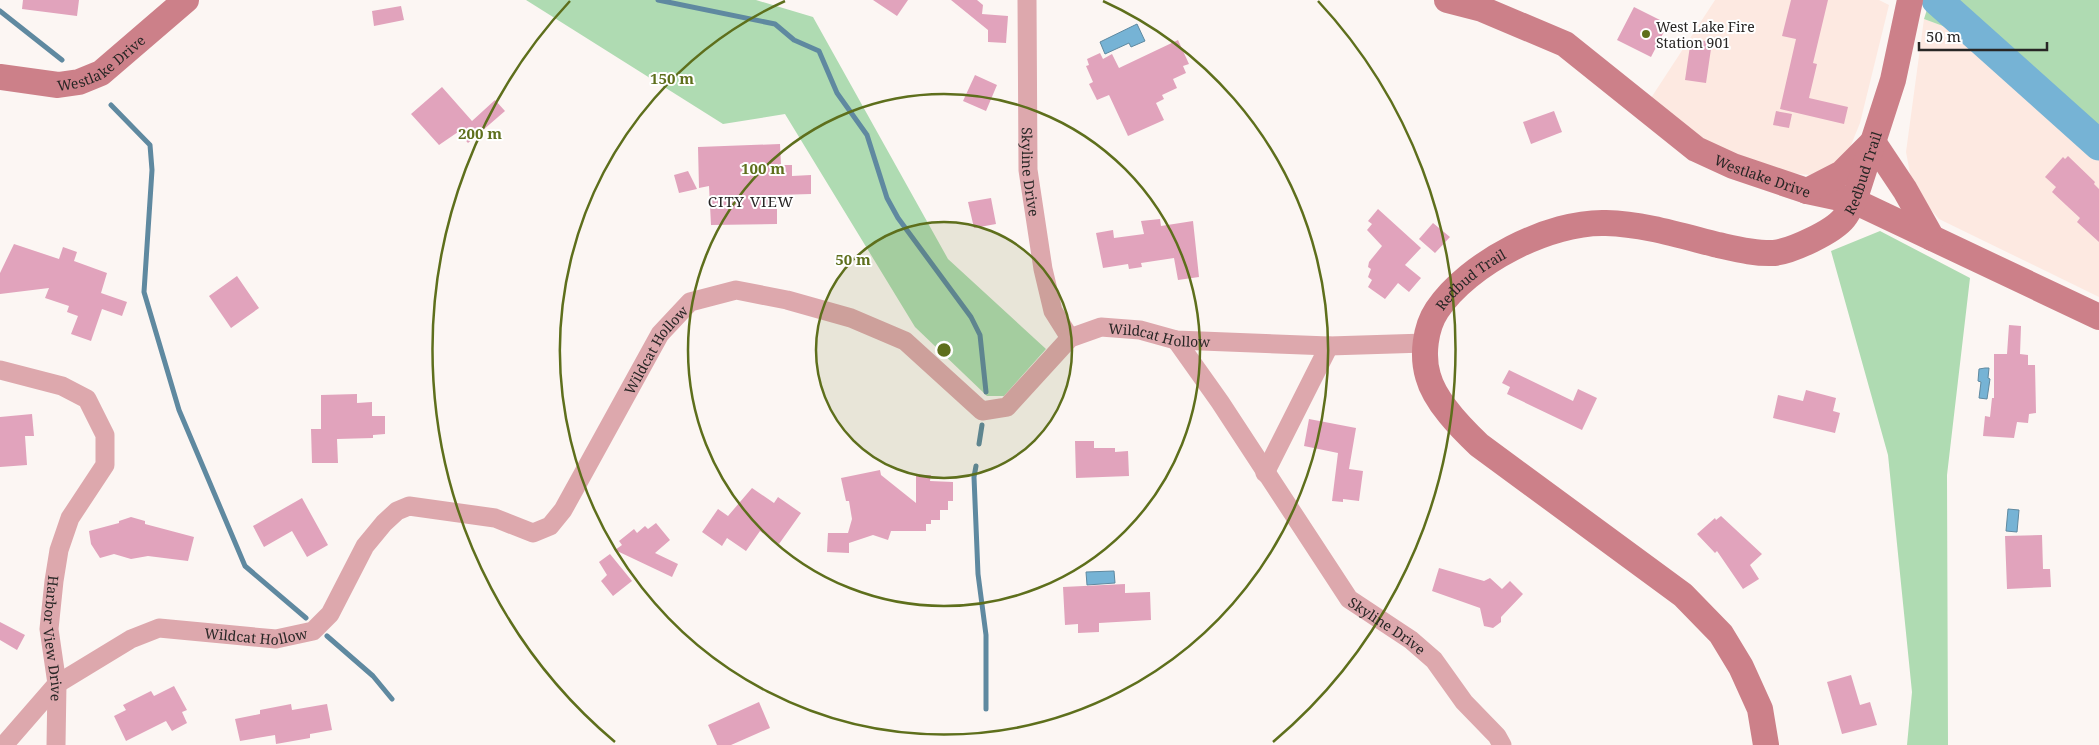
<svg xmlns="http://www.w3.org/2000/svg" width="2099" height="745" viewBox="0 0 2099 745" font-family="'Noto Serif',serif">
  <rect width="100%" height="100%" fill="#fcf6f3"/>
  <!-- commercial -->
  <path fill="#fde9e1" d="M1715,0H1879L1889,5L1860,123L1849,150L1830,167L1809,175L1770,171L1702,138L1649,101Z
    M1924,19L1951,29L2099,158V297L1939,219L1913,189L1906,152Z"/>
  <!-- green -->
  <path fill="#afdbb2" d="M526,0H756L813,17L948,259L1046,349L1004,396H987L915,327L785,114L723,124Z
    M1930,0H2099V158L1951,29L1924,19Z
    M1880,231L1970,278L1947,475L1948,745H1907L1912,692L1888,455L1831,251Z"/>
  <!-- water -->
  <path fill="#76b3d5" stroke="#5f89a0" d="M1137,24L1145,41L1131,47L1129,43L1105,54L1100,42Z
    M1985,368H1989L1988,378L1990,379L1987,399L1979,398L1981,382L1978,381L1979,369Z
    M2008,509L2019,510L2017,532L2006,531Z
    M1114,571L1115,583L1087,585L1086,572Z"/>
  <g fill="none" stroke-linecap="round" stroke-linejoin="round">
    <!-- stream -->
    <path stroke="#5f89a0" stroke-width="5" d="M658,0L775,24L794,40L819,51L837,93L867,135L887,198L898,218L971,317L980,335L986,392
      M0,11L62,60
      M111,105L150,145L152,170L144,292L179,410L245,566L306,618
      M979,444L982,425
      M976,466L974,477L978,574L986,635V709
      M327,636L373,676L392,699"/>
    <!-- river -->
    <path stroke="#76b3d5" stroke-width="31" d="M1937,0L2099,145"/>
  </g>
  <!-- building -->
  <path fill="#e1a3bc" d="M23,0H79L77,16L22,9Z
    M873,0H908L897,16Z
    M951,0H977L983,5L982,14L1008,16L1006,43L988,42V30Z
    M1791,0H1828L1813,63L1817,64L1809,98L1848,107L1844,124L1780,109L1796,39L1782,36Z
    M401,6L404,20L374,26L372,11Z
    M1634,7L1668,24L1651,57L1617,40Z
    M1691,39L1712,42L1706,83L1685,80Z
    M1178,40L1189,64L1183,66L1186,73L1173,79L1177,88L1162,95L1164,99L1156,103L1164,120L1128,136L1109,95L1097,100L1089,84L1093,82L1086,66L1089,65L1087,59L1100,53L1103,59L1112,54L1119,68Z
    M975,75L997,85L986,111L963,101Z
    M442,87L472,121L495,100L505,111L468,143L458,132L439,145L411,114Z
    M1554,111L1562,132L1531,144L1523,122Z
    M1776,111L1792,114L1789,128L1773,125Z
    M780,144L781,165H792V176L811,175V194L777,195V224L711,225L709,186L699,188L698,147Z
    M2068,156L2095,182L2094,184L2099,189V242L2077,222L2080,218L2052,192L2056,187L2045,177L2063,157L2065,159Z
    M688,171L697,189L679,193L674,175Z
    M991,198L996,224L974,228L968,202Z
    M1378,209L1421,248L1405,265L1421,278L1409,292L1398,283L1385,299L1368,287L1372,280L1368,277L1371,269L1368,267L1369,262L1382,246L1367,230L1372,224L1368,221Z
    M1160,219L1161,226L1193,221L1199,277L1178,280L1174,258L1141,263L1142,267L1129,269L1128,264L1103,268L1096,233L1113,230L1114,238L1144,234L1141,221Z
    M1433,223L1450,237L1435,253L1419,239Z
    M14,244L59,259L63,247L77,252L74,261L107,273L101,293L127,302L122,316L102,309L91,341L71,334L78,316L67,312L69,306L45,298L49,288L0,294V273Z
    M237,276L259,308L231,328L209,296Z
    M2009,325L2021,326L2020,354L2028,355V365H2035L2036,413L2029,414L2028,423L2017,422L2014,438L1983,436L1985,416L1990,417L1992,398H1994V354H2007Z
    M1509,370L1573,401L1578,389L1597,398L1582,430L1507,394L1510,387L1502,383Z
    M1806,390L1836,398L1833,411L1840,413L1835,433L1773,418L1778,395L1803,401Z
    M357,394V403L372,402V416H385V434L373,435V438L337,439L338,463H312L311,429H321V395Z
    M32,414L34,436H25L27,465L0,467V417Z
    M1309,419L1356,428L1349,469L1363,471L1359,501L1343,499V502L1332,501L1338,453L1304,446Z
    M1075,441H1094V448H1115V452L1128,451L1129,476L1076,478Z
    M880,470L881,475L916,503V475H931L930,481L953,482V501H948V510H940V520H931V524H926V531H891L888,540L873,535L849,543V553L827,552L828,533H848L852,519L849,501H846L841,478Z
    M752,488L774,503L778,497L801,513L779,544L760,531L746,551L727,538L722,546L702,532L718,509L728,516Z
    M302,498L328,545L307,557L292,531L264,547L253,526Z
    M1721,516L1762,554L1750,565L1759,579L1743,589L1717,551L1715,553L1697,534L1715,518L1716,520Z
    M131,517L145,521V524L194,537L188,561L148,556L131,559L114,554L100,558L91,544L89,531L119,523V521Z
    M656,523L670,540L655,553L678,564L672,577L615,550L622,545L619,541L634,529L637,533L645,526L648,529Z
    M2042,535L2043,569H2050L2051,587L2007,589L2005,536Z
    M610,554L632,581L613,596L601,581L607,575L599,562Z
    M1439,568L1484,581L1490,578L1502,589L1510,581L1523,594L1501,617V622L1493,628L1484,626L1480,608L1432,591Z
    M1125,584V593L1150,592L1151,620L1099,623V632L1078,633V624L1065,625L1063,587Z
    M0,622L25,635L17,650L0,640Z
    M1851,675L1860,705L1870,702L1877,725L1842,734L1827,682Z
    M174,686L187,710L182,712L187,723L172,731L166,721L126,741L114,716L126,710L123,705L151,691L154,696Z
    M759,702L770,728L731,745H717L708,725Z
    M291,704L292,710L327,704L332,730L310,734V738L276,744L275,735L240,741L235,719L260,714V710Z"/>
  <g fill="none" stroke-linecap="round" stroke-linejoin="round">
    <!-- street -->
    <g stroke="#dda8ad" stroke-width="19">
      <path id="s1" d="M1027,0L1028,170L1043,269L1053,311L1070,338"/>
      <path id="s2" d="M1176,340L1220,402L1349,599L1411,640L1434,660L1464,702L1497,736L1502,745"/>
      <path id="s3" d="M0,370L62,386L87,399L105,435V465L70,518L59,550L54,581L49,629L57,684L56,745"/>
      <path d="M1265,473L1329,346"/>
      <path id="s4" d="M4,745L57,684L131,639L159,628L276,639L313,631L330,614L365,546L384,523L397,511L409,506L495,518L533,533L550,526L563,510L660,334L690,302L736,290L787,300L851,318L905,341L982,411L1007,407L1070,338L1101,327L1140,330L1176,340L1329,346L1425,343"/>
    </g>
    <!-- secondary -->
    <g stroke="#cc8089" stroke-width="26">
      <path id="s5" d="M1447,0L1482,9L1565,44L1696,149L1733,166L1807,191L1854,201L2099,317"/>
      <path id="s6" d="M0,77L58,85L79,82L101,73L186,0"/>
      <path d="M1807,191L1842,173L1873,142L1905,190L1932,238"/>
      <path id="s7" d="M1766,745L1760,709L1741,667L1721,634L1683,595L1479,445C1461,428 1435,402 1428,376C1422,356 1425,328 1437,310C1468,263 1550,221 1606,223C1644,224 1682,236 1718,245C1736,249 1755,254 1774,253C1792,251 1833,232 1844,218C1848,213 1851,207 1854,201L1893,80L1910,0"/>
    </g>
  </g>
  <!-- distance rings -->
  <circle cx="944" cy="350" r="128" fill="#5e6f1c" fill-opacity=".12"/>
  <g fill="none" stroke="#5e6f1c" stroke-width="2.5">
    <circle cx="944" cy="350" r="128"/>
    <circle cx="944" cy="350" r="256"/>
    <path d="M1103 1A384 384 0 1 1 785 1"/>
    <path d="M615 742A512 512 0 0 1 570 1M1318 1A512 512 0 0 1 1273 742"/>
  </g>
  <!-- markers -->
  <circle fill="#5e6f1c" stroke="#fff" stroke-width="2" cx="1646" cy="34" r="5"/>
  <g text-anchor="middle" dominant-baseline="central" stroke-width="4" stroke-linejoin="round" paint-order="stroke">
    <!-- poi labels -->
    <g font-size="14" fill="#282625" stroke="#fff" text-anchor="start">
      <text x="1656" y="26">West Lake Fire<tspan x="1656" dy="16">Station 901</tspan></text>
    </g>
    <!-- street labels -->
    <g font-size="14" fill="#282625" stroke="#fff">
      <text stroke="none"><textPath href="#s6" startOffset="108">Westlake Drive</textPath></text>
      <text stroke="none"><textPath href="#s1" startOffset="172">Skyline Drive</textPath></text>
      <text stroke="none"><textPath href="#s7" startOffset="1080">Redbud Trail</textPath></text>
      <text stroke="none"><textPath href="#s5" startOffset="366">Westlake Drive</textPath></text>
      <text stroke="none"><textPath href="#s7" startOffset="630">Redbud Trail</textPath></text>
      <text stroke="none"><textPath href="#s4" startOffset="1465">Wildcat Hollow</textPath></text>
      <text stroke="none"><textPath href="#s4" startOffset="866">Wildcat Hollow</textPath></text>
      <text stroke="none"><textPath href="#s2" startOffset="358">Skyline Drive</textPath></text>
      <text stroke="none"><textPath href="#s4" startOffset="295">Wildcat Hollow</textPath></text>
      <text stroke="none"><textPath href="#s3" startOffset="349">Harbor View Drive</textPath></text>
    </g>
    <!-- neighbourhood labels -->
    <g font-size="15" letter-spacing="1" fill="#282625" stroke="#fff">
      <text x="751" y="201">CITY VIEW</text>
    </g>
  </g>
  <circle cx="944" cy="350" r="8" fill="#5e6f1c" stroke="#fff" stroke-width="2.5"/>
  <g font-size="15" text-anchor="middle" font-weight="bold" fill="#5e6f1c" stroke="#fff" stroke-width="4" stroke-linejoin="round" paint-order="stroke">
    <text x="672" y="84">150 m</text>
    <text x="480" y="139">200 m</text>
    <text x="763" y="174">100 m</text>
    <text x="853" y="265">50 m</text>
  </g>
  <!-- scale -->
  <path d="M1919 42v8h128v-8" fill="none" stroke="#282625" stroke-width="2.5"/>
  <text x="1926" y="42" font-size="15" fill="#282625" stroke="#ffffff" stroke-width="4" paint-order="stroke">50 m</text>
</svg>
